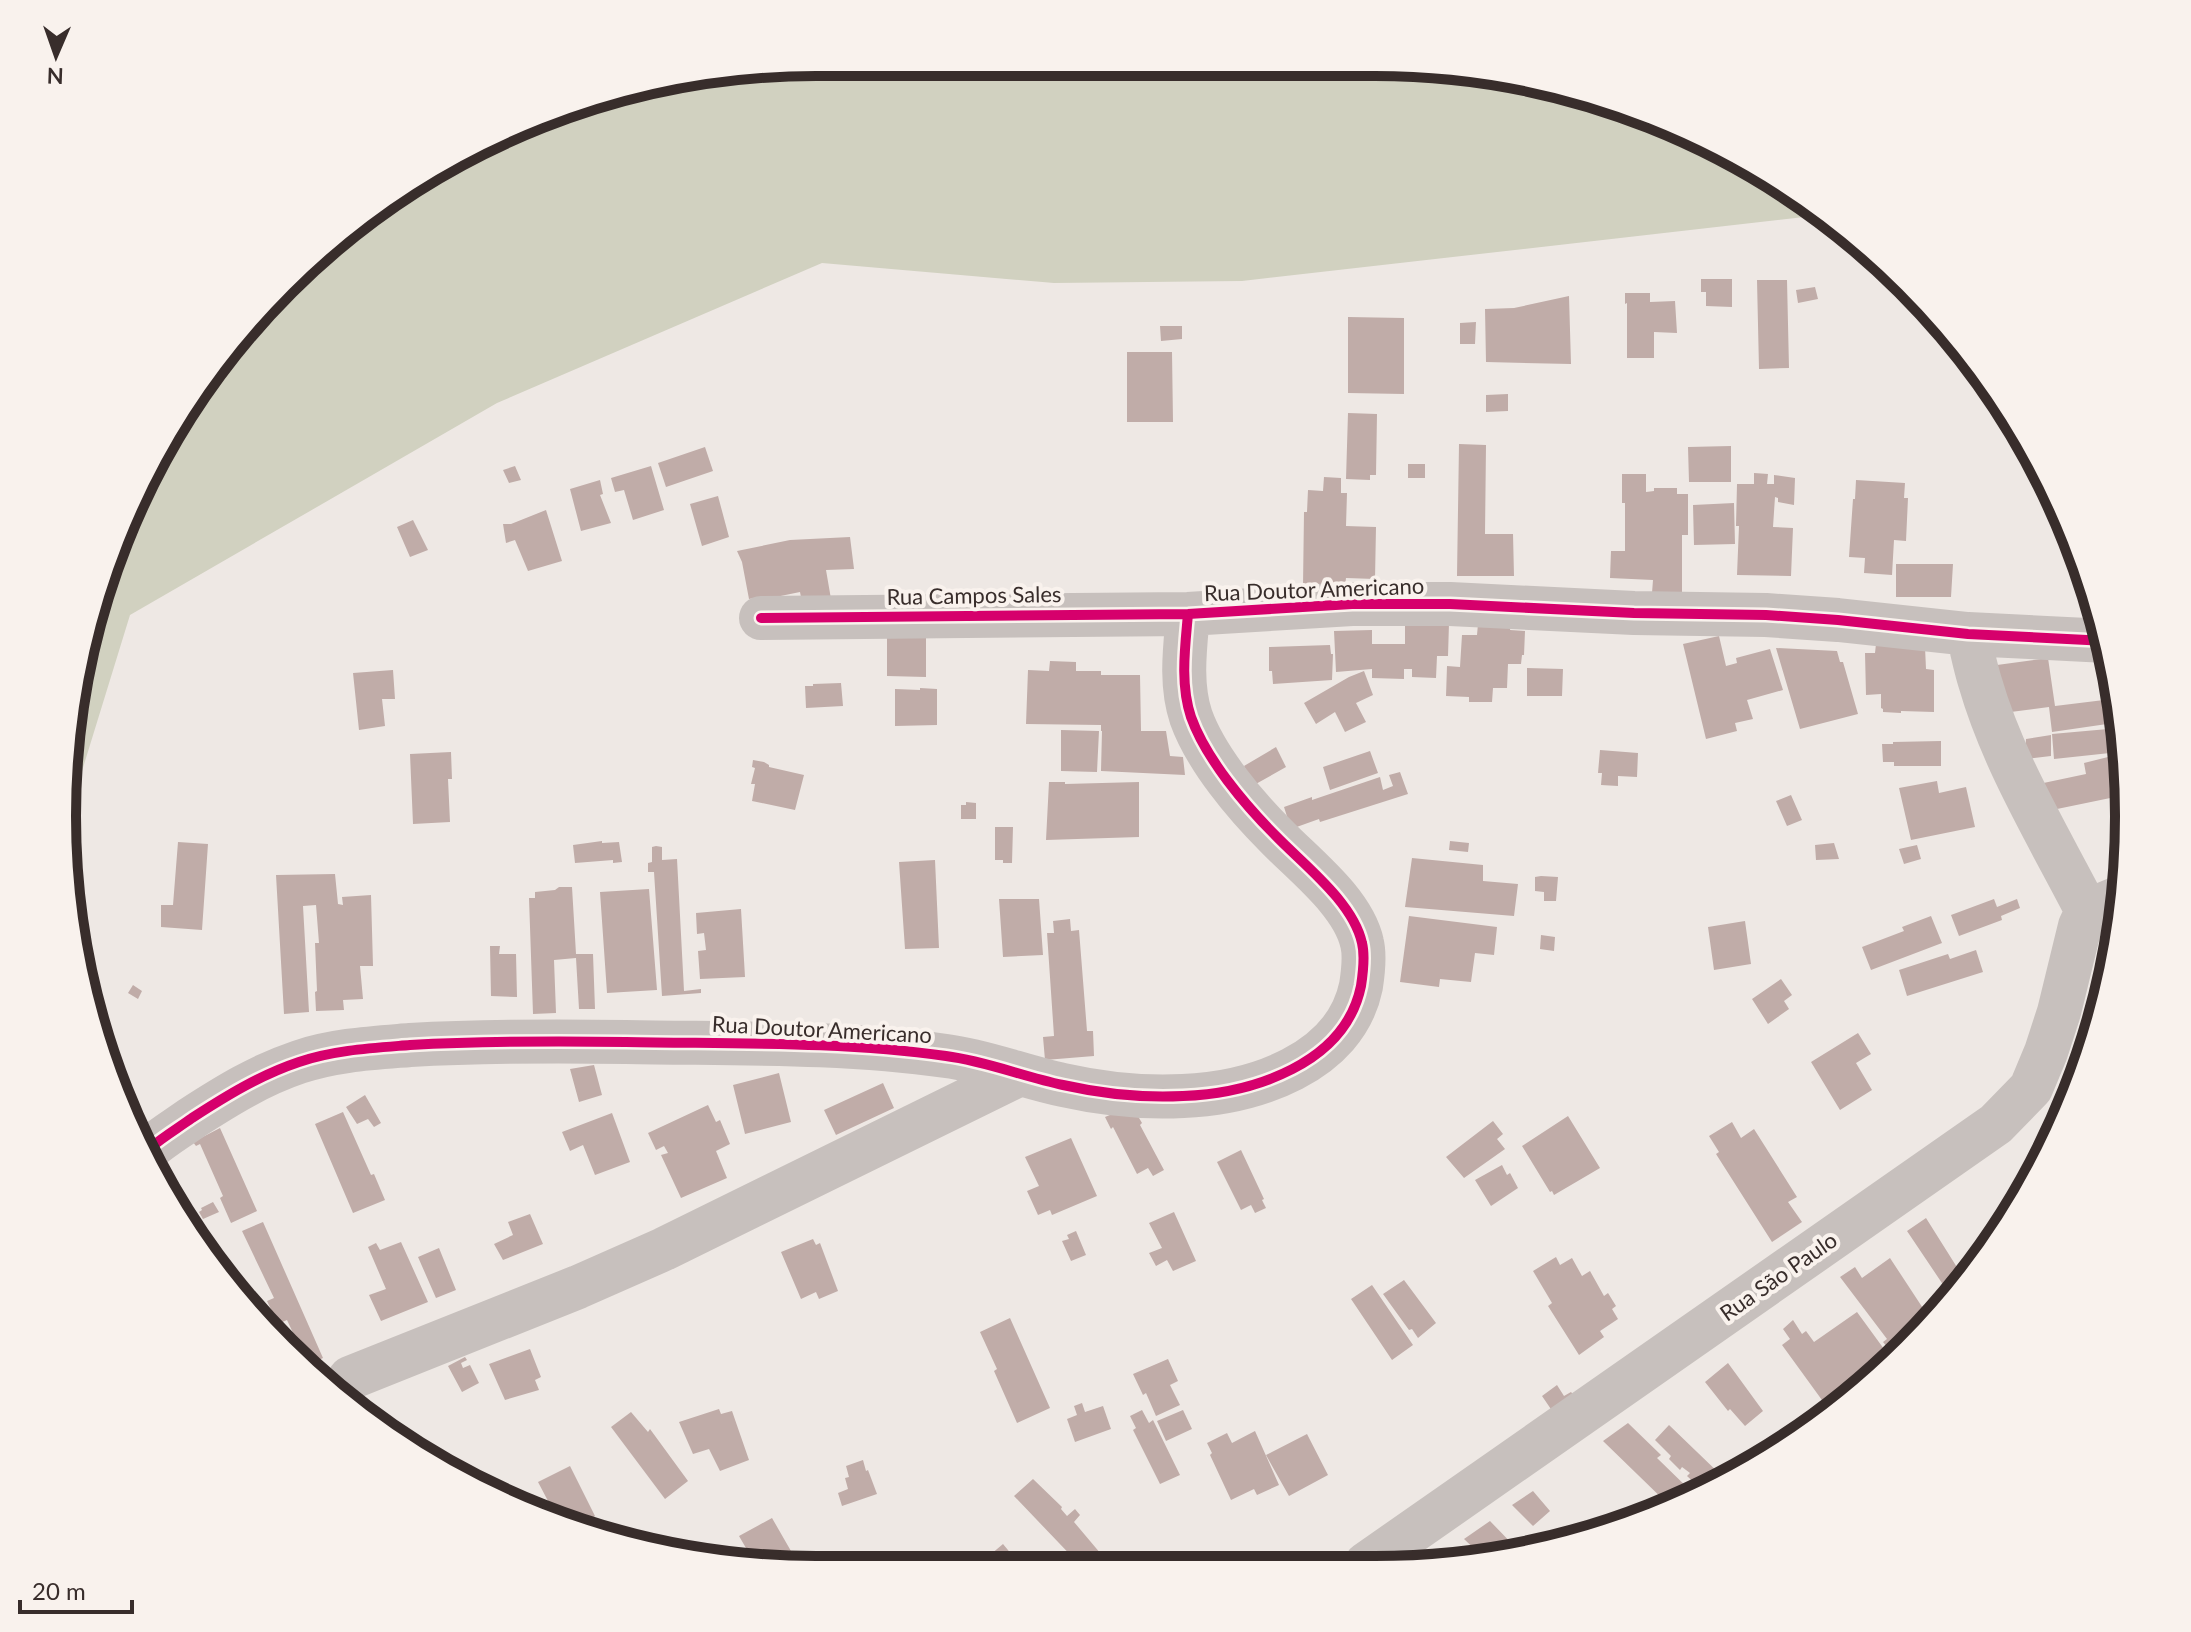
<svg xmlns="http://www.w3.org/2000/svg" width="2191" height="1632" viewBox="0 0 2191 1632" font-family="Lato,sans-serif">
  <rect width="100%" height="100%" fill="#eee8e4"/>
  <!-- green -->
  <path fill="#d1d1c0" d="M816,62L1424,64L1570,88L1794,189L1822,215L1242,281L1054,283L822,263L497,403L130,615L66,823L76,669L140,482L249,319L439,163L620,88Z"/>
  <!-- building -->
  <path fill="#c0aca8" d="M1701,279H1732V307L1706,306V292H1701Z
    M1757,280H1787L1789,368L1759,369Z
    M1815,287L1818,299L1798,303L1796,290Z
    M1625,293H1650V302L1675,301L1677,333L1654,332V358H1627V303L1625,304Z
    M1569,296L1571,364L1486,362L1485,309L1514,308Z
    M1348,317L1404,318V394L1348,393Z
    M1476,322L1475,344H1460V323Z
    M1160,326H1182V339L1161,341Z
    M1127,352H1172L1173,422H1127Z
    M1508,394V411L1486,412V395Z
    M1348,413L1377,414L1376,475H1370V480L1346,479Z
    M2011,418L2021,434L2029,446H2011Z
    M1459,444L1486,445L1485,534H1513L1514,576H1457Z
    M1731,446V482H1689L1688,447Z
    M705,447L713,471L666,487L658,463Z
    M1408,464H1425V478H1408Z
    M515,466L521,480L509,483L503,470Z
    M651,466L664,510L633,520L624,490L615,492L611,478Z
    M1754,473L1768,474L1767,484H1774V475L1795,478L1794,505L1778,502V498L1775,497L1773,527L1793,528L1791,576L1737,575L1739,526H1736L1737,484H1754Z
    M1622,474H1646V492L1654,491V488H1677V494H1688V535H1682V593H1652L1653,580L1610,578L1611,551H1625V503H1622Z
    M1324,477L1341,478V493H1347L1346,526L1376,527L1375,579L1346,578L1345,586H1303L1304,512H1307L1308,490L1323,491Z
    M600,480L603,494L600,495L611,523L581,531L570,489Z
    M1856,480L1905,483L1904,498H1908L1906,541L1894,540L1892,575L1864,573L1865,558L1849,557L1853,499H1855Z
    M718,496L729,537L702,546L690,504Z
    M1734,503L1735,544L1694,545L1693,505Z
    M546,510L562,561L528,571L515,540L506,543L503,524H511Z
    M413,520L428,550L410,557L397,527Z
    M850,537L854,569L826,570L831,599L802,602L800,592L766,599L765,596L749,599L742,562L737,551L790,540Z
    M1896,564H1953L1951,597H1896Z
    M1405,620L1449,623L1448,656H1437L1436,678L1412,677V669H1404V679L1372,678V669L1336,672L1334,631L1372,630V644H1405Z
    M1478,624L1511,625L1510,630L1525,631L1524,655H1522L1521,664H1508L1507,688H1493L1492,702H1469V697L1446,696L1447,666L1460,667L1462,635H1477Z
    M1719,636L1726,666L1737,663L1736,658L1770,649L1783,690L1747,700L1753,719L1735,723L1737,731L1706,739L1683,644Z
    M887,638H926V677L887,676Z
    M1876,644L1925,647L1926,669L1934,670V712L1901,711V713L1883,712V709L1881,708V694L1866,695L1865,653H1875Z
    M1330,645L1331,654H1333L1332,680L1273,684L1272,671H1269V647Z
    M1776,648L1837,651L1840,662H1843L1858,714L1800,729Z
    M2048,658L2055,706L2104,700L2107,724L2052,732L2049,707L2003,713L1997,665Z
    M1050,661L1076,662V671H1101V675H1140L1141,731H1166L1170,756L1183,757L1185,775L1101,771L1102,731H1101V725L1026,724L1028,670L1049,671Z
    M1527,668L1563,669L1562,696H1527Z
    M393,670L395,699H382L385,726L359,730L353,673Z
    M1364,671L1373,695L1356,703L1366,722L1345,732L1335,712L1316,724L1304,703L1349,677Z
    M841,683L843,706L806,708L805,686H813V684Z
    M920,688L937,689V725L895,726V689L920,690Z
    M2113,722H2120L2124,748H2113Z
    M2108,729L2110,753L2054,759L2052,734Z
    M1061,730L1099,731L1097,772L1061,771Z
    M2051,735V756L2025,759L2026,739Z
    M1941,741V766H1894V762H1883L1882,744H1893V742Z
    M1276,747L1286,767L1254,785L1244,766Z
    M1600,750L1638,753L1637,777L1618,776V786L1601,785L1602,773H1598Z
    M1370,751L1378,773L1330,790L1323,767Z
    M451,752L452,779H448L450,822L413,824L410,754Z
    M2116,755L2119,766L2114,768L2120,796L2057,809L2034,785L2086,774L2084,763Z
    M753,760L764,762L769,765V767L804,775L795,810L752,801L755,784H751L755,768L752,767Z
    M1400,772L1408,794L1320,822L1319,819L1291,829L1284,807L1312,797V800L1380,777L1383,790L1393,786L1389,775Z
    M1937,781L1939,793L1966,787L1975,827L1911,840L1899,788Z
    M1049,782H1065V784L1139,782V837L1046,840Z
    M1791,795L1802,820L1787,826L1776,801Z
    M966,802L976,803V819H961V805H966Z
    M995,827H1013L1012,863H1003V860H995Z
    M602,841V843L619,842L622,862L613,863V860L575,863L573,845Z
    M1450,841L1469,843L1468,852L1449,850Z
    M178,842L208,844L202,930L161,927V905H173Z
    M1834,843L1839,859L1816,860L1815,845Z
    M1917,845L1921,859L1904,864L1899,849Z
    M656,846L662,847V860L677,859L684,991L701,989V993L662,996L654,872H648V863L652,862V847Z
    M1412,858L1483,865V881L1518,884L1514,916L1405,907Z
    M935,860L939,948L905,949L899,862Z
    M335,874L338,904L343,905L342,897L371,895L373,966H360L363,999L343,1000L344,1010L316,1011L315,992L317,991L315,943H319L316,905L303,906L309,1012L284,1014L276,875Z
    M1541,876L1558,877L1556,901H1544V892L1535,891V877Z
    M559,887H572L576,954H593L595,1009H579L576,958L554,960L556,1013L533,1014L529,898H535V892L555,890Z
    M649,889L657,990L607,993L600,892Z
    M999,899H1039L1043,955L1003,957Z
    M1994,899L1997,907L2017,899L2020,908L2001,916L2002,920L1959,936L1951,915Z
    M741,909L745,977L700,979L698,951L706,950L704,933L697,934L696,913Z
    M1409,916L1497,927L1494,955L1475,953L1471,982L1440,979L1439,987L1400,982Z
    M1931,916L1942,943L1871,970L1862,947L1904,931L1902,927Z
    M1070,919L1071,931L1079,930L1087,1031H1093L1094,1056L1045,1060L1043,1037L1054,1036L1047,933H1054L1053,921Z
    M1745,921L1751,964L1714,970L1708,927Z
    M1541,935L1555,937L1554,951L1540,949Z
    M490,946H500L499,954H516L517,997L491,996Z
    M1976,950L1983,972L1907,996L1899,970L1948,954L1950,959Z
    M1781,979L1792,995L1784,1001L1789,1009L1768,1024L1752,999Z
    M133,985L142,991L138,999L128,993Z
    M1858,1033L1871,1054L1856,1063L1872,1090L1840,1110L1811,1062Z
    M594,1065L602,1095L579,1102L570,1069Z
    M779,1073L791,1122L745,1134L733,1085Z
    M883,1083L894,1108L836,1135L824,1110Z
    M365,1095L381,1123L374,1127L368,1119L357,1124L346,1107Z
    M708,1105L716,1122L720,1120L730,1144L716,1151L727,1178L681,1198L661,1155L668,1153L664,1146L656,1150L648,1133Z
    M1132,1106L1142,1123L1140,1125L1164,1170L1153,1176L1148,1168L1137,1174L1113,1127L1111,1129L1105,1117Z
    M343,1112L371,1175L374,1174L385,1200L353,1213L315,1124Z
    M612,1113L630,1162L595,1175L583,1145L570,1151L562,1132Z
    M1568,1116L1600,1168L1554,1195L1552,1191L1550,1192L1522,1146Z
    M1493,1121L1503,1134L1497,1139L1505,1149L1464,1178L1446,1157Z
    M1732,1122L1741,1138L1754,1129L1797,1197L1788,1202L1802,1222L1772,1242L1716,1154L1719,1152L1709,1136Z
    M220,1128L257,1211L231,1223L220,1198L223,1196L200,1144L196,1146L193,1142Z
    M1071,1138L1097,1196L1052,1215L1050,1210L1038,1215L1027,1191L1039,1186L1025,1157Z
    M1241,1150L1264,1199L1262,1200L1266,1208L1255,1213L1251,1205L1241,1210L1217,1162Z
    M1502,1165L1507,1175L1510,1173L1518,1188L1491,1206L1475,1180Z
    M2031,1171L2037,1174L2028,1193L2014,1212L2007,1207Z
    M213,1202L219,1212L203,1219L199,1212L202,1210L201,1208Z
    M1174,1212L1196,1261L1173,1271L1167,1260L1156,1266L1149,1253L1162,1248L1149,1223Z
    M530,1214L543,1244L503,1260L494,1244L513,1235L508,1222Z
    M1926,1218L1965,1280L1952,1298L1907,1231Z
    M263,1222L323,1358L308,1365L287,1320L278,1324L267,1301L274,1298L242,1231Z
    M1076,1231L1086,1255L1071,1261L1062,1241L1069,1239L1067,1235Z
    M813,1239L816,1245L820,1243L838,1291L819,1299L816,1292L801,1299L781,1252Z
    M401,1242L428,1302L381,1321L369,1295L386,1289L368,1247L376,1243L380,1250Z
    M439,1248L456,1290L436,1298L418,1257Z
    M1556,1257L1560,1265L1572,1258L1582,1276L1590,1271L1604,1296L1608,1293L1616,1306L1612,1309L1618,1319L1600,1331L1604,1337L1579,1355L1548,1306L1552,1303L1533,1271Z
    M1890,1258L1932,1322L1913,1340L1911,1338L1892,1353L1883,1342L1887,1339L1840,1277L1855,1267L1862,1278Z
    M1404,1280L1436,1323L1418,1338L1412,1329L1409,1330L1383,1294Z
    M1372,1285L1413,1345L1392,1360L1351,1299Z
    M1857,1312L1892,1360L1870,1381L1867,1377L1827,1407L1782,1345L1790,1339L1783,1329L1793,1320L1802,1334L1806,1331L1814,1342Z
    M1010,1318L1050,1408L1017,1423L994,1371L997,1369L980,1332Z
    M530,1349L541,1377L535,1380L539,1390L505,1400L489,1364Z
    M465,1357L467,1360L461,1363L463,1368L470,1365L479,1383L462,1392L448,1366Z
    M1168,1359L1178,1381L1170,1385L1180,1405L1156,1416L1146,1393L1143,1395L1133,1374Z
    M1728,1363L1763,1411L1745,1426L1730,1409L1728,1411L1705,1382Z
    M1557,1385L1564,1396L1571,1392L1577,1399L1557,1418L1542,1396Z
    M1082,1403L1085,1412L1103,1406L1111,1429L1075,1442L1067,1419L1077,1415L1074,1406Z
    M719,1409L721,1414L732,1411L749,1460L720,1471L709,1449L693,1454L679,1422Z
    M1142,1410L1149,1423L1153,1420L1180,1475L1160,1484L1133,1430L1136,1428L1130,1416Z
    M1183,1410L1192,1429L1166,1441L1157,1421Z
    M631,1412L648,1432L650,1429L688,1481L665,1499L611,1427Z
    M1628,1423L1661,1455L1657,1458L1695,1495L1672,1508L1603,1441Z
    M1669,1425L1724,1478L1702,1490L1687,1476L1690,1473L1682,1467L1680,1470L1669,1459L1671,1456L1655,1440Z
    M1255,1431L1279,1485L1257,1495L1254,1489L1231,1500L1210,1455L1212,1453L1207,1443L1227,1433L1232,1443Z
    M1307,1434L1328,1475L1289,1496L1266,1455Z
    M863,1460L866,1471L868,1470L877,1494L842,1506L838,1493L848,1489L845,1478L849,1477L846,1466Z
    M570,1466L595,1516L586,1522L592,1532L557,1518L538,1482Z
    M1033,1479L1062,1507L1061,1509L1067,1516L1075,1509L1080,1515L1074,1522L1101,1554L1088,1566H1081L1014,1496Z
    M1533,1491L1550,1511L1533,1526L1512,1505Z
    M1660,1502L1667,1510L1644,1518Z
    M772,1518L795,1558L788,1563L791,1568L757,1567L739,1536Z
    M1490,1521L1519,1551L1486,1560L1464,1539Z
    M1003,1544L1022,1567H979L986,1563L984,1560Z"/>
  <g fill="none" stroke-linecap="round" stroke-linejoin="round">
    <!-- minor -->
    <path stroke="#c7c0bd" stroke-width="44" d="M761,618L1188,614L1352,604H1450L1634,613L1766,615L1838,620L1968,634L2107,641
      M1968,634C1972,650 1975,666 1980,682C2003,762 2049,837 2087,911
      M2087,911L2123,896
      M150,1148C163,1137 178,1128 192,1118C226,1096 260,1075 299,1062C334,1050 373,1048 410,1045C482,1041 554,1041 626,1042C733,1044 839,1041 946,1056C986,1061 1024,1077 1063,1085C1103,1094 1143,1098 1183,1096C1253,1093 1345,1064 1361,986C1363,973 1365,955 1362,943C1353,902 1304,865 1276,836C1245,805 1206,759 1191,717C1180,684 1185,648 1188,614
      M350,1378L578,1287L664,1249L1020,1074
      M1366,1564L1996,1124L2031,1088L2046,1052L2059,1012L2080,926L2087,911"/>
    <defs>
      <path id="cycleway" d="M761,618L1188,614L1352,604H1450L1634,613L1766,615L1838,620L1968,634L2107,641
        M150,1148C163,1137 178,1128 192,1118C226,1096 260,1075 299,1062C334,1050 373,1048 410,1045C482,1041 554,1041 626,1042C733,1044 839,1041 946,1056C986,1061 1024,1077 1063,1085C1103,1094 1143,1098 1183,1096C1253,1093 1345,1064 1361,986C1363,973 1365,955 1362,943C1353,902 1304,865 1276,836C1245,805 1206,759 1191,717C1180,684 1185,648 1188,614"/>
    </defs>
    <!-- cycleway casing -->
    <use href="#cycleway" stroke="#f9f2ed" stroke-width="15"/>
    <!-- cycleway -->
    <use href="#cycleway" stroke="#d6006c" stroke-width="10"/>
  </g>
  <g text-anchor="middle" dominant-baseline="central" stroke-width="8" stroke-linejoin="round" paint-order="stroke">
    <!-- street labels -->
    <g font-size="22" fill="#382d2b" stroke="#f9f2ed">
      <text transform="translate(1314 589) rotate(-2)">Rua Doutor Americano</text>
      <text transform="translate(974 595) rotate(-1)">Rua Campos Sales</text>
      <text transform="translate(822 1029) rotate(3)">Rua Doutor Americano</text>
      <text transform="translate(1778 1276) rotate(-35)">Rua São Paulo</text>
    </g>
  </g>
  <!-- crop -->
  <path d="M0 0H2191V1632H0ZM816 76H1375A740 740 0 0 1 2115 816V816A740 740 0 0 1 1375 1556H816A740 740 0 0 1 76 816V816A740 740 0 0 1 816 76Z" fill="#f9f2ed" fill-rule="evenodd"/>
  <path fill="none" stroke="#382d2b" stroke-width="10" d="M816 76H1375A740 740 0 0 1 2115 816V816A740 740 0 0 1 1375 1556H816A740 740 0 0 1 76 816V816A740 740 0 0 1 816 76Z"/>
  <!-- north arrow -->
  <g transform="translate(56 56) rotate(182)" stroke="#f9f2ed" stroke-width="6" paint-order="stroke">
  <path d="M0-6L14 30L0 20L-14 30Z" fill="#382d2b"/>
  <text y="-12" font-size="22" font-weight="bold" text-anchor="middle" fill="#382d2b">N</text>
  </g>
  <!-- scale -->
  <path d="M20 1600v12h112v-12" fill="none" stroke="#382d2b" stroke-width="4"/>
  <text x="32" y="1600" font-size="24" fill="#382d2b" stroke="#f9f2ed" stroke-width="6" paint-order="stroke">20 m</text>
</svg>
